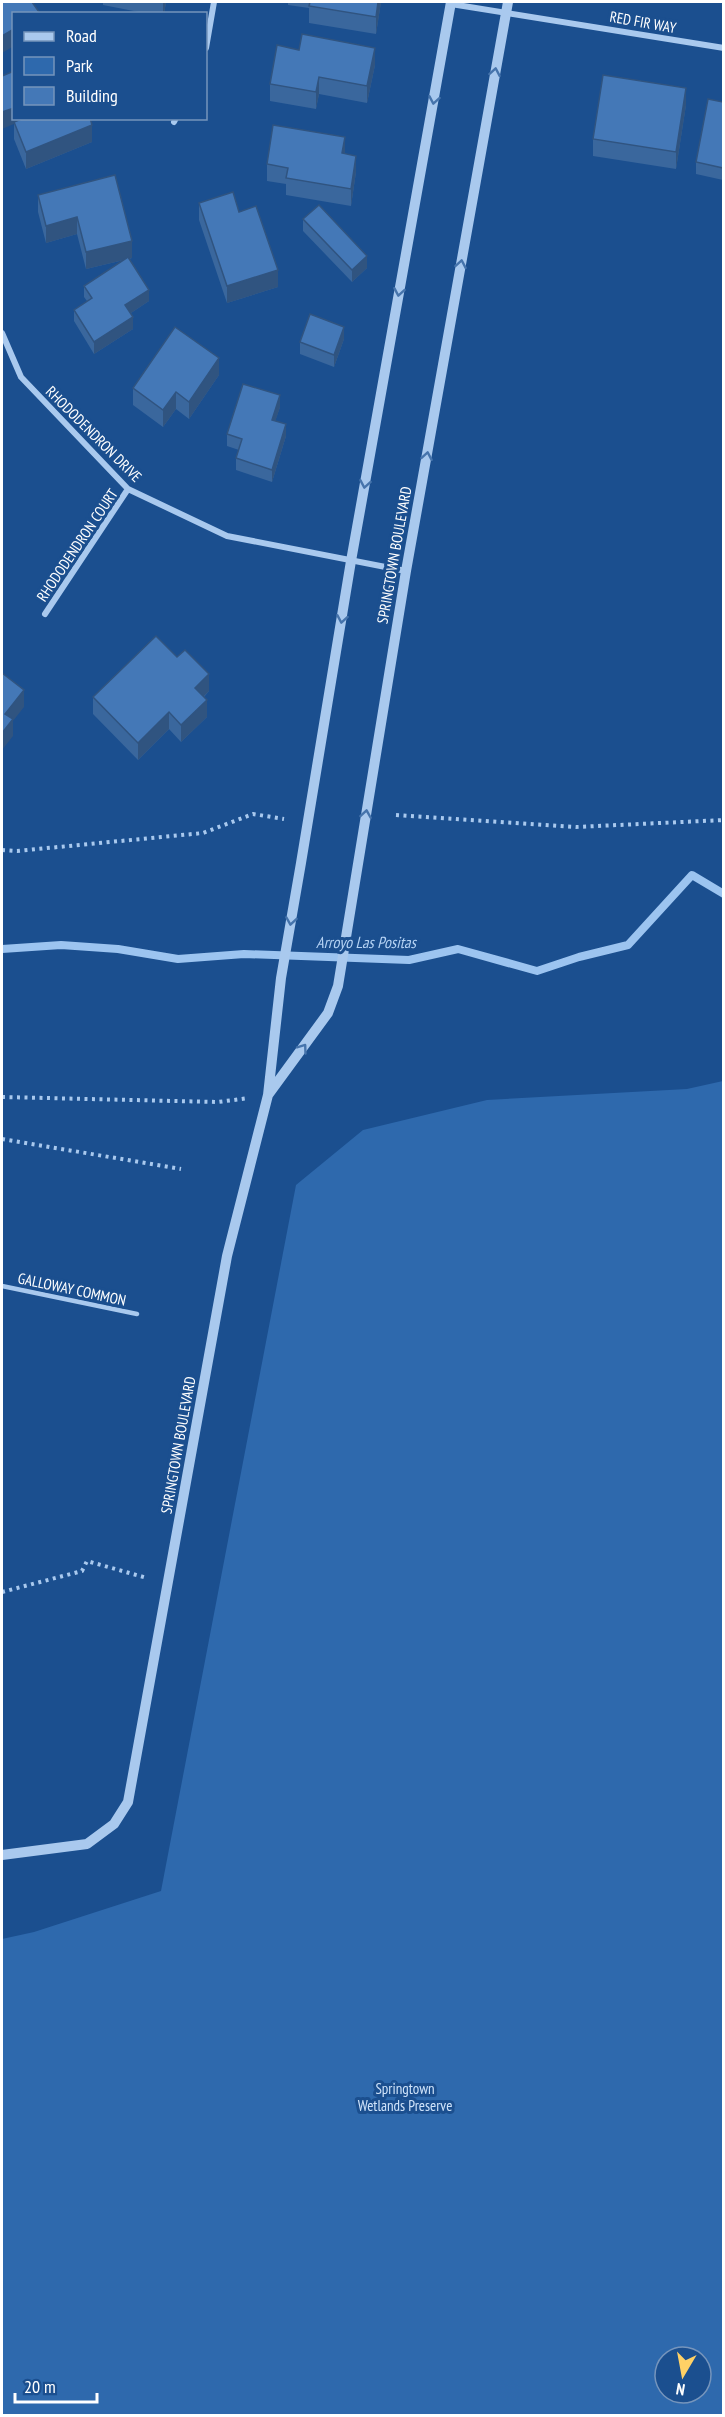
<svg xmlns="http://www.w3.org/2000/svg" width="725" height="2417" viewBox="0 0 725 2417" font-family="'PT Sans Narrow',sans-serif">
  <rect width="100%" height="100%" fill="#1b4f8f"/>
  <!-- green -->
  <path fill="#2e69ad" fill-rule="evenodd" d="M723,1081V2415H2V1939L34,1932L161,1891L296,1185L363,1130L487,1100L687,1089ZM665,2357H701V2393H665Z"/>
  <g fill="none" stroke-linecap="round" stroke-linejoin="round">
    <!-- stream -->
    <path stroke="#9cc4f0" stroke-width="8" d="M2,949L61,945L118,949L178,959L244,954L409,960L458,949L537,971L579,957L628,945L692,875L724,894"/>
    <!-- path -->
    <path stroke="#a9c9ee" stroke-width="4" stroke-dasharray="3 4.5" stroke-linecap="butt" d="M396,815L576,827L724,820
      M2,850L17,851L203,833L253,814L284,819
      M2,1097L218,1102L249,1098
      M2,1139L181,1169
      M2,1592L82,1571L87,1561L147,1578"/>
    <!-- service -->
    <path stroke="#a9c9ee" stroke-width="4.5" d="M2,1286L137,1314"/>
    <!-- minor -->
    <path stroke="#a9c9ee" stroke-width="6" d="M451,4L724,48
      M206,48L214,2
      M174,122L176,118
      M2,333L21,377L128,489L227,536L406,571
      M45,614L128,489"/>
    <!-- tertiary -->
    <path stroke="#a9c9ee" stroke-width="10" d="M268,1095L328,1013L338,986L406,571L508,2
      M2,1855L87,1844L114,1824L128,1802L227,1256L268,1095L281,978L301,863L351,561L451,2"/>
  </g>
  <!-- wall -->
  <path fill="#3a679d" d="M103,2H166L164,14H149L103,5Z
    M288,2H381L376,34L309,23V8L288,5Z
    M375,65L367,103L319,94L316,109L270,101V84Z
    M723,102V180L696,174V162Z
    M686,105L676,169L593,156V139Z
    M14,118H90L92,142L26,169L14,139Z
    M345,154L356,172L351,206L286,195V184L267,181V164Z
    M115,175L132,258L129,259L149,301L131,313L133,329L94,354L74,321V310L87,301L84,297V286L124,260L86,269L77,234L46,243L38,212V195Z
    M199,203L239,212L278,287L227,303L199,220Z
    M303,219L367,268L352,282L303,231Z
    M344,339L334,367L300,354V342Z
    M219,375L189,419L176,409L163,427L133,405V388Z
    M280,407L275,421L286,436L272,482L236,470V458L239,450L227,446V434Z
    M209,691L204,697L207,717L181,742L169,729L138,760L93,714V697Z"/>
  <!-- shaded-wall -->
  <path fill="#305480" d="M163,2H166L164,14H163Z
    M378,2H381L376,34V17Z
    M14,29V46L2,53V36Z
    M375,48V65L367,103V86Z
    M319,77V94L316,109V92Z
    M686,88V105L676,169V152Z
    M14,108V118H21V122H14V124L2,129V112Z
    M92,125V142L26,169V152Z
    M345,137V154L342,153Z
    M356,156V172L351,206V189Z
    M77,217V234L46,243V226Z
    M132,241V258L86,269V252Z
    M367,256V268L352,282V270Z
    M278,270V287L227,303V286Z
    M149,290V301L125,317V305Z
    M133,317V329L94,354V342Z
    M344,327V339L334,367V355Z
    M219,358V375L189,419V402Z
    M176,392V409L163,427V410Z
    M280,395V407L272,432V420Z
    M286,424V436L272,482V470Z
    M209,674V691L195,705V688Z
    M24,690V707L13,721V736L2,750V733L5,714Z
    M207,700V717L181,742V725Z
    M169,712V729L138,760V743Z"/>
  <!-- building -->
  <path fill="#4478b7" stroke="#305480" stroke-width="1.5" d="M2,2H32L39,12L37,14H14V29L2,36Z
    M310,2H378L376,17L309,6Z
    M302,34L375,48L367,86L319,77L316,92L270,84L277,45L299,50Z
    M14,71V108L2,112V76Z
    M603,75L686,88L676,152L593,139Z
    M708,99L723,102V168L696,162Z
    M24,118H90L92,125L26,152L14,122Z
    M273,125L345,137L342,153L356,156L351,189L286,178L288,168L267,164Z
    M115,175L132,241L86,252L77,217L46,226L38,195Z
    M233,192L239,212L256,206L278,270L227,286L199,203Z
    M319,205L367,256L352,270L303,219Z
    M128,257L149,290L125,305L133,317L94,342L74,310L92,298L84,286Z
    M310,314L344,327L334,355L300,342Z
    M175,327L219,358L189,402L176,392L163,410L133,388Z
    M243,384L280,395L272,420L286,424L272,470L236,458L242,439L227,434Z
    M156,636L177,657L185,650L209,674L195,688L207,700L181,725L169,712L138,743L93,697Z
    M2,673L24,690L5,714L13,719L2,733Z"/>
  <!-- one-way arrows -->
  <defs><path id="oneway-chevron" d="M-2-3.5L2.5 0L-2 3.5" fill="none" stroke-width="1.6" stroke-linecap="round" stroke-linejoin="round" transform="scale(1.5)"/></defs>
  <g stroke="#4674ac">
    <use href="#oneway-chevron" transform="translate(495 72) rotate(-80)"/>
    <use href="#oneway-chevron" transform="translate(434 100) rotate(100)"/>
    <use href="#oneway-chevron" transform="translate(461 264) rotate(-80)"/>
    <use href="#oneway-chevron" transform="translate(399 292) rotate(100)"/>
    <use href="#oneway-chevron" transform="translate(427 456) rotate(-80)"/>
    <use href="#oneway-chevron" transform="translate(365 484) rotate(100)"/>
    <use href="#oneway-chevron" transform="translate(342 619) rotate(100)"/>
    <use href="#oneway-chevron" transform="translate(366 814) rotate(-81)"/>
    <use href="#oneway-chevron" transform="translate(291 921) rotate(99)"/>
    <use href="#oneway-chevron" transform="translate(303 1048) rotate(-54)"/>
  </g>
  <g text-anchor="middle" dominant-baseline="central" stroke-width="6" stroke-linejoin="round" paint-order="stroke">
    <!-- street labels -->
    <g font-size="15" fill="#fff" stroke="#1b4f8f">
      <text transform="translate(643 22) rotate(10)">RED FIR WAY</text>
      <text transform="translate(94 434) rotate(45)">RHODODENDRON DRIVE</text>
      <text transform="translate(77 545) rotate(-56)">RHODODENDRON COURT</text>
      <text transform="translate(394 555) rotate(-80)">SPRINGTOWN BOULEVARD</text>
      <text transform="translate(72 1289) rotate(12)">GALLOWAY COMMON</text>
      <text transform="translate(178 1445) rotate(-80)">SPRINGTOWN BOULEVARD</text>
    </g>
    <!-- park labels -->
    <g font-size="15" fill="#cfe3fa" stroke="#1b4f8f">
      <text x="405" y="2088">Springtown<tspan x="405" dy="17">Wetlands Preserve</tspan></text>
    </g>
    <!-- water labels -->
    <g font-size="16" font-style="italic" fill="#b5d3f5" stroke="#1b4f8f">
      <text x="366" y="942">Arroyo Las Positas</text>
    </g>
  </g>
  <!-- border -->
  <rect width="725" height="2417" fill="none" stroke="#ffffff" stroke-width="6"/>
  <!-- legend -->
  <rect x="12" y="12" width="195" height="108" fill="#1b4f8f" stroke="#7695bc" stroke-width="1.5"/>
  <rect x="24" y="32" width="30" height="9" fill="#a9c9ee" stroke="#7695bc" stroke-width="1.5"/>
  <text x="66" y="42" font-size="18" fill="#ffffff">Road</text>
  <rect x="24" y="57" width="30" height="18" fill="#2e69ad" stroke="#7695bc" stroke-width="1.5"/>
  <text x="66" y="72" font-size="18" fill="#ffffff">Park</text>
  <rect x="24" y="87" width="30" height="18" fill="#4478b7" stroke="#7695bc" stroke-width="1.5"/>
  <text x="66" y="102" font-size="18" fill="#ffffff">Building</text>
  <!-- north arrow -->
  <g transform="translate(683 2375) rotate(190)"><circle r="28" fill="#1b4f8f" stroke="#7695bc" stroke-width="1.5"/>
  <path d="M0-4.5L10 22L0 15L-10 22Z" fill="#ffd166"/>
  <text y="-9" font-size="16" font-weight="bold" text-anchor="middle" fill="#ffffff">N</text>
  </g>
  <!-- scale -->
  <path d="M15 2393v9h82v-9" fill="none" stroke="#ffffff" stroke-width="3"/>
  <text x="24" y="2393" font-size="18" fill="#ffffff" stroke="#1b4f8f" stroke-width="4.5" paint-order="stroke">20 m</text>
</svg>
